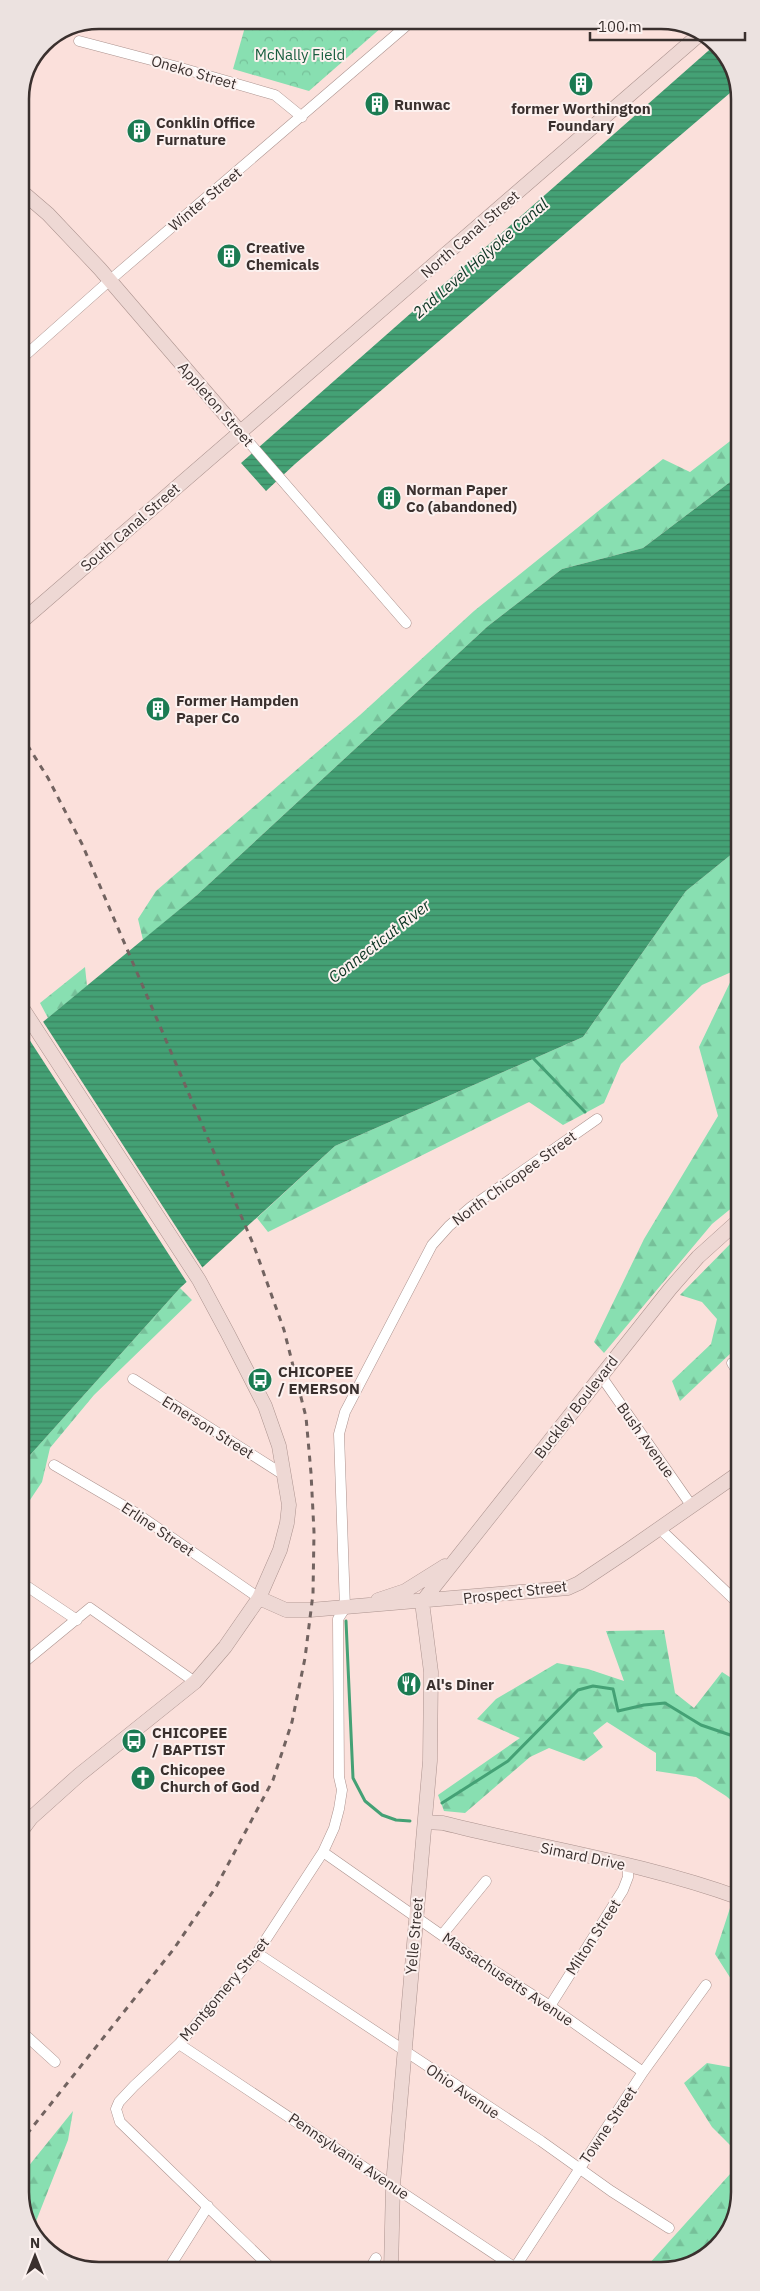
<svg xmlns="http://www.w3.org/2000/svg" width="760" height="2291" viewBox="0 0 760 2291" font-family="'IBM Plex Sans',sans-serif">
  <defs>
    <pattern id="forest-firs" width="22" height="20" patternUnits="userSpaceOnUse" patternTransform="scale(1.25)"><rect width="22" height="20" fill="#88dfb1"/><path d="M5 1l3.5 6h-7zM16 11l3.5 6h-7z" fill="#76c099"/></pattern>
    <pattern id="park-crowns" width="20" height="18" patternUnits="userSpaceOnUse" patternTransform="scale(1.25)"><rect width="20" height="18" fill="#88dfb1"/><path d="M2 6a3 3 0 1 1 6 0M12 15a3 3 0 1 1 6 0" fill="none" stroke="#76c099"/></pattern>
    <pattern id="water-rules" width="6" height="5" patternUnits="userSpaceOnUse" patternTransform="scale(1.25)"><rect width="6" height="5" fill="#44a175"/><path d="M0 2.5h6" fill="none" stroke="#3a8460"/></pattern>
  </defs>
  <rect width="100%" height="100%" fill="#fbe0db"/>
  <!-- forest -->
  <path fill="url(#forest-firs)" d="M738,435V476L643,548L562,569L488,626L197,895L143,940L138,919L156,891L360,715L474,611L663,459L690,472Z
    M738,849L739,1202L712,1224L604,1353L594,1342L644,1239L718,1116L699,1047L736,970L702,985L621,1064L604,1103L563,1125L529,1102L268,1232L257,1218L335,1146L583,1037L686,891Z
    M85,967L87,986L48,1018L40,1003Z
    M739,1235V1320L735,1322L731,1353L680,1401L672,1381L711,1344L717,1319L702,1302L680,1295Z
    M180,1288L192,1300L94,1395L50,1448L42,1482L22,1512V1464Z
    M664,1630L675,1693L694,1708L722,1672L739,1683L740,1808L726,1796L696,1777L656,1771V1753L607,1722L593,1733L603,1747L584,1761L549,1748L530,1757L465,1813L444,1811L438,1795L520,1738L477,1719L496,1699L557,1663L588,1669L624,1681L606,1631Z
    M730,1908L740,1913V1993L715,1954Z
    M740,2055V2155L712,2127L684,2083L707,2063L735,2068Z
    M73,2111L68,2140L33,2229L23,2212V2173Z
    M740,2163V2192L723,2240L681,2268L650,2269L648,2265Z"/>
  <!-- park -->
  <path fill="url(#park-crowns)" d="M247,20H390L309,91L233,69Z"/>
  <!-- water -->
  <path fill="url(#water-rules)" d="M716,44L737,79V87L295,464L266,491L241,463Z
    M738,476V849L686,891L583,1037L335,1146L180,1288L22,1464L21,1040L197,895L488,626L562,569L643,548Z"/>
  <!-- pier -->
  <path fill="#fbe0db" d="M42,1020L204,1270L188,1284L25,1033Z"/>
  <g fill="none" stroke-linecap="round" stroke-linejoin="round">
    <!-- stream -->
    <path stroke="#44a175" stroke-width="3" d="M532,1057L585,1112
      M346,1621L353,1778L365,1801L382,1815L396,1820L410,1821
      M442,1803L508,1761L578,1690L593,1686L613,1689L618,1711L644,1705L665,1703L701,1725L739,1738"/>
    <defs>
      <path id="street" d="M79,41L174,66L275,95L302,117
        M20,360L109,281L413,20
        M240,432L406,623
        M732,1363L739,1374
        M601,1376L691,1505
        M133,1379L284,1475
        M54,1465L136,1513L259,1598
        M659,1528L739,1604
        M22,1583L77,1620
        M22,1664L90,1608L195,1682
        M323,1852L480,1962L550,2006L643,2072
        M442,1935L486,1881
        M257,1953L541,2141L611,2191L669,2228
        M550,2006L623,1890L628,1877V1866
        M22,2032L55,2062
        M179,2044L517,2269
        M514,2269L643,2072L706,1985
        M273,2270L120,2122L116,2109L119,2102L134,2086L179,2044L257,1953L323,1852L334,1828L339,1809L342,1790L339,1777L338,1619L345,1608L339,1434L345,1412L432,1245L449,1226L471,1207L597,1119
        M369,2270L376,2258
        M167,2271L208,2206"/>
      <path id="secondary" d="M20,190L48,214L100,269L240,432
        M21,622L700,34
        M21,1006L199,1280L228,1334L265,1406L279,1446L289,1505L287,1523L280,1550L259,1598L225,1647L195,1682L79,1775L31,1818L22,1830
        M259,1598L286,1610H310L568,1588L579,1583L627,1551L739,1473
        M378,1600L405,1591L445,1566
        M422,1602L670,1289L698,1257L739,1220
        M425,1822L443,1823C542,1848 644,1863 740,1898
        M391,2270L393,2185L430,1761L431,1672L422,1602"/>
    </defs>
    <!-- street casing -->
    <use href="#street" stroke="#ac938f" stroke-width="11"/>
    <!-- secondary casing -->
    <use href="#secondary" stroke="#ac938f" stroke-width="15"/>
    <!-- street -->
    <use href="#street" stroke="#fff" stroke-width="10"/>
    <!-- secondary -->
    <use href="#secondary" stroke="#eed8d4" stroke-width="14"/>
    <!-- rail -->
    <path stroke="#726360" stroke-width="3" stroke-dasharray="6 6" stroke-linecap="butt" d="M21,735L48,778L82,844L254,1246L284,1330L306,1417L311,1473L314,1532L313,1594L305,1658L292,1722L273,1780L216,1887L173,1950L23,2139"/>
  </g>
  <!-- icons -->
  <defs>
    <symbol id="building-disc" viewBox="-11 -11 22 22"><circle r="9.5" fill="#1b7b52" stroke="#fcf1ef"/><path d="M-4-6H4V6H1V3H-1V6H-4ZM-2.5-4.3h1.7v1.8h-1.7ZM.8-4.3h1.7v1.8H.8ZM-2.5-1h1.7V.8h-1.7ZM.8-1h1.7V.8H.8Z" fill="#fff"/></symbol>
    <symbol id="bus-disc" viewBox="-11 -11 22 22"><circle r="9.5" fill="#1b7b52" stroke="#fcf1ef"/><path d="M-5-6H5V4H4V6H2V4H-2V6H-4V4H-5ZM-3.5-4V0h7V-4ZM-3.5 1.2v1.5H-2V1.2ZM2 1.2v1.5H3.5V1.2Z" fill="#fff"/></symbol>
    <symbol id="restaurant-disc" viewBox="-11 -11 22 22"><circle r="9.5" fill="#1b7b52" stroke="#fcf1ef"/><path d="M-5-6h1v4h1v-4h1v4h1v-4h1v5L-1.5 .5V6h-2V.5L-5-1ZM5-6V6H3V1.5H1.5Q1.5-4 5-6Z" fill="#fff"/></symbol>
    <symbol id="church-disc" viewBox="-11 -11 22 22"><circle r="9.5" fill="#1b7b52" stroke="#fcf1ef"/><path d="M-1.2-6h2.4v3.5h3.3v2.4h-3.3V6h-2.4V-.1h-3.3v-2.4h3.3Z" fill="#fff"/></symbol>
  </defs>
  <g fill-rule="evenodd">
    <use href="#building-disc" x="567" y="70" width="28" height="28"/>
    <use href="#building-disc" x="363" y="90" width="28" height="28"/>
    <use href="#building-disc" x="125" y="117" width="28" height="28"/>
    <use href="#building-disc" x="215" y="242" width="28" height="28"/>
    <use href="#building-disc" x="375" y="484" width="28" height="28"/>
    <use href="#building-disc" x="144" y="695" width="28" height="28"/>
    <use href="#bus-disc" x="246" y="1366" width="28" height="28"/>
    <use href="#restaurant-disc" x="395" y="1670" width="28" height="28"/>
    <use href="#bus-disc" x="120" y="1727" width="28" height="28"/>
    <use href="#church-disc" x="129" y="1764" width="28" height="28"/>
  </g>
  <g text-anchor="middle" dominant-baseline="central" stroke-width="4" stroke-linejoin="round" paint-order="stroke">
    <!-- park labels -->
    <g font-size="15" fill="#185d3e" stroke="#fcf1ef">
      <text x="300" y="54">McNally Field</text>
    </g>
    <!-- street labels -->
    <g font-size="15" fill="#3a302e" stroke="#fcf1ef">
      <text transform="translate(194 72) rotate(16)">Oneko Street</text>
      <text transform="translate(205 199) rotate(-40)">Winter Street</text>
      <text transform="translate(470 234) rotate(-41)">North Canal Street</text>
      <text transform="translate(216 404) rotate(49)">Appleton Street</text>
      <text transform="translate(130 527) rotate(-41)">South Canal Street</text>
      <text transform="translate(514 1178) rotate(-36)">North Chicopee Street</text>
      <text transform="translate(576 1407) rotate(-52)">Buckley Boulevard</text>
      <text transform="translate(208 1427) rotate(32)">Emerson Street</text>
      <text transform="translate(646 1440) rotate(55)">Bush Avenue</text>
      <text transform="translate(158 1529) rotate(34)">Erline Street</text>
      <text transform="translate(515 1592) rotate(-7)">Prospect Street</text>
      <text transform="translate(583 1856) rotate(12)">Simard Drive</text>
      <text transform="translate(414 1936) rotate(-85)">Yelle Street</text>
      <text transform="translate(593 1937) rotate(-57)">Milton Street</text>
      <text transform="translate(508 1979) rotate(34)">Massachusetts Avenue</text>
      <text transform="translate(224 1989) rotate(-50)">Montgomery Street</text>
      <text transform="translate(463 2091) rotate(34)">Ohio Avenue</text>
      <text transform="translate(608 2125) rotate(-56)">Towne Street</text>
      <text transform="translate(349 2156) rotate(34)">Pennsylvania Avenue</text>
    </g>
    <!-- poi labels -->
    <g font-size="15" font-weight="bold" fill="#3a302e" stroke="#fcf1ef" text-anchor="start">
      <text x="394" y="104">Runwac</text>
      <text x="581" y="108" text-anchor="middle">former Worthington<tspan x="581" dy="17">Foundary</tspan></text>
      <text x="156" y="122">Conklin Office<tspan x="156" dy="17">Furnature</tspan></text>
      <text x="246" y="247">Creative<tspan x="246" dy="17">Chemicals</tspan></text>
      <text x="406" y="489">Norman Paper<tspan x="406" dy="17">Co (abandoned)</tspan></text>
      <text x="176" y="700">Former Hampden<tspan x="176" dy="17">Paper Co</tspan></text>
      <text x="278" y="1371">CHICOPEE<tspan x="278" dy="17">/ EMERSON</tspan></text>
      <text x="426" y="1684">Al's Diner</text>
      <text x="152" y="1732">CHICOPEE<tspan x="152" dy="17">/ BAPTIST</tspan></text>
      <text x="160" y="1769">Chicopee<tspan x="160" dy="17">Church of God</tspan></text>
    </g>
    <!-- water labels -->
    <g font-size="16" font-style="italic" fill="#0b3422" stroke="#fcf1ef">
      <text transform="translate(480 258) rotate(-41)">2nd Level Holyoke Canal</text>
      <text transform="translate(379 941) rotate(-38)">Connecticut River</text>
    </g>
  </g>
  <!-- crop -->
  <path d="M0 0H760V2291H0ZM99 29H661A70 70 0 0 1 731 99V2192A70 70 0 0 1 661 2262H99A70 70 0 0 1 29 2192V99A70 70 0 0 1 99 29Z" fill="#ece2e0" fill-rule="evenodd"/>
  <path fill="none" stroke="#3a302e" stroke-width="2.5" d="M99 29H661A70 70 0 0 1 731 99V2192A70 70 0 0 1 661 2262H99A70 70 0 0 1 29 2192V99A70 70 0 0 1 99 29Z"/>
  <!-- north arrow -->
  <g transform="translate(35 2256)" stroke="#fcf1ef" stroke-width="4" paint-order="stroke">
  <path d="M0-4L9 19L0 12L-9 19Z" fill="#3a302e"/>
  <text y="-8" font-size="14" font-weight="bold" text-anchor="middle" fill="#3a302e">N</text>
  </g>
  <!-- scale -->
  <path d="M590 32v8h155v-8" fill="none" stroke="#3a302e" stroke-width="2.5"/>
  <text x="598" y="32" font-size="15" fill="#3a302e" stroke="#fcf1ef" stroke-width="4" paint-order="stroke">100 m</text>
</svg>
